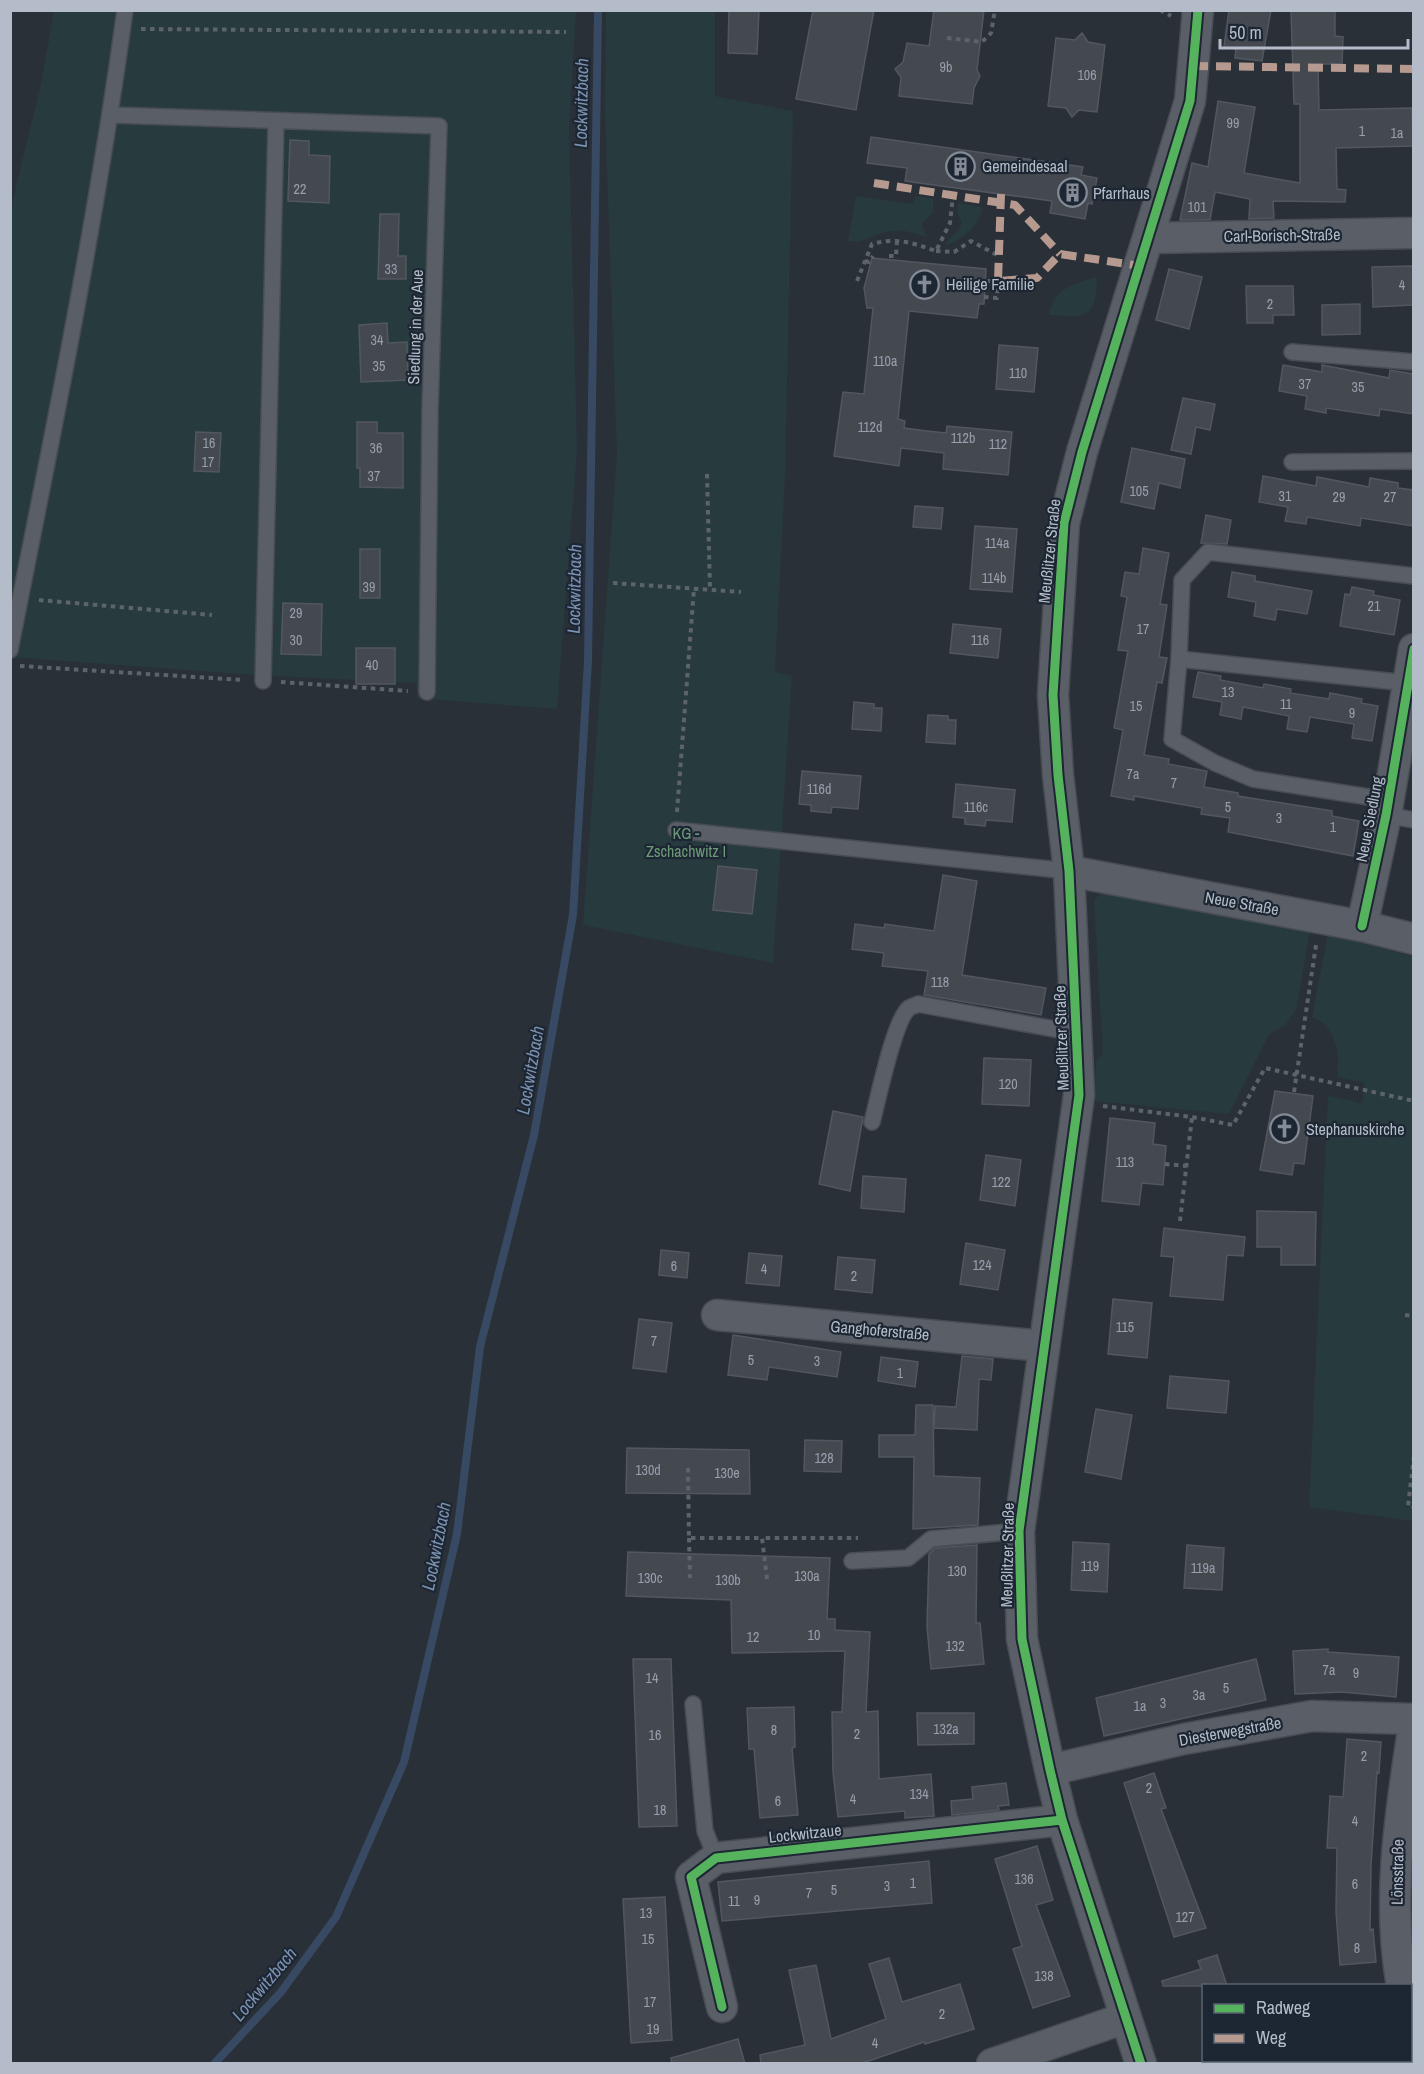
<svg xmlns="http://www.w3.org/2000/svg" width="1424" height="2074" viewBox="0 0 1424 2074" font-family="'Archivo Narrow',sans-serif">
  <rect width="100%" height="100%" fill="#2a3038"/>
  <!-- green -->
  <path fill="#273a3e" d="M54,11H576L569,129L577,450L557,709L417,698L416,683L255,675L11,657V208L41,84Z
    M606,11H715V96L793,111L785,477L775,672L792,676L773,963L583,925L617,454L605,113Z
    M856,196L913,204L916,196L933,199V212L922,224L926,237C910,231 897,228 879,234C867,238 862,243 848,241Z
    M958,203L982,207C981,226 961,240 945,246C950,235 958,233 962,223L957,212Z
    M1097,277C1096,320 1086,317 1049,315C1055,287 1072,285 1097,277Z
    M1101,893L1310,930L1296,1010L1286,1024L1269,1035L1229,1114L1095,1101L1096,1061L1103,1054L1094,900Z
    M1328,933L1413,957V1521L1309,1507L1328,1096L1362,1103L1365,1083L1337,1077C1340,1054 1337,1027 1312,1017Z"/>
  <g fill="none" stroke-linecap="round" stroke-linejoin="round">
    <!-- stream -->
    <path stroke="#384963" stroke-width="8" d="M214,2064L281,1992L336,1917L404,1762L457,1534L480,1347L534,1135L573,915L588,661L598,10"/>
  </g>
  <!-- building -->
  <path fill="#444950" stroke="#52575f" stroke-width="1.5" d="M729,10H759L757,54L728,53Z
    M813,10H874L856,110L796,99Z
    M934,10H984L977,70L980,76L974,88L972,104L899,96L901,77L895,69L903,62L907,43L929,46Z
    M1229,10H1271L1262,61L1235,58L1236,49L1224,47Z
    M1291,10H1335V36L1343,37L1342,64H1318L1319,110L1412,108L1413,146L1336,148L1337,189L1346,190L1345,202L1273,201L1274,218L1249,219L1250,199L1215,192L1210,220H1180L1192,163L1208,167L1218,101L1255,107L1244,173L1300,183V104H1294Z
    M1082,33L1088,42L1105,45L1097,112L1079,110L1072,117L1066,108L1048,106L1056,38L1075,40Z
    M871,137L1083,167L1081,175L1097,178L1092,204L1088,203L1085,219L1050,213L1052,201L905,181L907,168L867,163Z
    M290,140L309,141V155L330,156L329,203L288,201Z
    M380,214H399L398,256H406V279H378Z
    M872,258L986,269L984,304H979L977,318L909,311L898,419L905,421L904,428L927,431L946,433L947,426L1012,432L1008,475L943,469L944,453L901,448L899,466L834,456L843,392L864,394L873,308H867L864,288Z
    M1413,266V305L1373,307L1372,267Z
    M1169,269L1202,277L1189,329L1156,320Z
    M1246,286H1293L1294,315H1273V323H1247Z
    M1360,304V334L1322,335V305Z
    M387,323L388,343L407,342L408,380L361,382L359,325Z
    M999,345L1038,348L1034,392L996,389Z
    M1283,365L1322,372V365L1389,378L1390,370L1413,374V414L1380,409L1379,416L1326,408V413L1305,409L1307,396L1279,391Z
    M1183,398L1215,404L1210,430L1196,427L1191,454L1171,450Z
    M357,422H377V433H403V488L360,487V468H357Z
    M196,432L221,433L219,472L194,471Z
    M1132,448L1185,459L1180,488L1159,483L1154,509L1121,502Z
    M1263,476L1316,486L1317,477L1369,487L1370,478L1398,483V488L1413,490V526L1361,518L1360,526L1307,517L1306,524L1285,521L1288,507L1259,502Z
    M915,506L943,508L941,529L913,527Z
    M1206,515L1231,520L1227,544L1201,543Z
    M975,526L1017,529L1012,592L970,589Z
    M1143,548L1169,553L1160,604L1167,605L1159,657L1167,658L1162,683L1157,682L1144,755L1169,759L1168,764L1207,771L1204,787L1238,793V796L1332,811V816L1359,821L1353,856L1228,832L1230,818L1201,814L1202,808L1134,796V800L1111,796L1123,730L1114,728L1128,651L1118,650L1127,597L1121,596L1125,572L1139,574Z
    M360,549H380V598H360Z
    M1232,572L1255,576V581L1312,591L1307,614L1277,609L1275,620L1254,616L1256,602L1228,597Z
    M1352,587L1374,591L1373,595L1400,600L1394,635L1340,626L1345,594L1350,595Z
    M283,603L322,604L321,655L281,654Z
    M953,624L1001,629L998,658L950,653Z
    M356,648H395V684H356Z
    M1198,672L1221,676L1220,680L1263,688L1264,684L1291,689L1290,693L1329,699L1330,693L1362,699L1361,703L1378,706L1372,741L1352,738L1354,724L1310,717L1307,732L1287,729L1289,716L1243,707L1241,719L1220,715L1222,702L1193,697Z
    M854,702L874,704V708H882L881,731L852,729Z
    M928,715L948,716V720H956L955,744L926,742Z
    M802,771L861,776L858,809L832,807L831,813L811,811V805L799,804Z
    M956,784L1015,790L1012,822L986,820L985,826L965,824V818L953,817Z
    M718,866L757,870L752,914L713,910Z
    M943,875L977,881L962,975L1046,988L1041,1015L924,995L928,971L882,966L884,953L852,949L855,924L884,928L885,924L934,931Z
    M984,1058L1031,1060L1029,1106L982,1104Z
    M1275,1091L1313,1096L1304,1164L1294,1163L1292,1175L1260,1170Z
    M833,1111L863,1117L850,1191L819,1184Z
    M1110,1118L1155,1123L1153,1144L1166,1146L1163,1185L1142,1183L1139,1205L1102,1201Z
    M986,1155L1021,1160L1015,1206L980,1200Z
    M863,1176L906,1179L904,1212L861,1208Z
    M1257,1211L1316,1212L1315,1265H1281V1247H1257Z
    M1164,1228L1245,1237L1243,1256L1227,1255L1223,1300L1170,1296L1174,1257L1161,1256Z
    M966,1243L1005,1250L998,1290L960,1284Z
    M661,1250L689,1253L687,1278L659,1275Z
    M749,1253L782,1256L779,1286L746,1283Z
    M838,1257L875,1260L872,1293L835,1289Z
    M1113,1299L1152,1303L1147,1358L1108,1354Z
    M639,1319L672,1323L666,1372L633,1368Z
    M733,1335L841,1352L837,1377L769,1367L767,1380L728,1375Z
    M962,1356L993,1359L991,1380L979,1379L977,1430L934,1428L935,1406L956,1407Z
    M881,1357L918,1362L915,1387L878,1381Z
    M1170,1376L1229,1381L1226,1413L1167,1408Z
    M916,1405H933L934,1476L980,1478L978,1525L913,1529L914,1457H879V1435H915Z
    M1096,1409L1132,1415L1121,1479L1085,1472Z
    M805,1440L842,1441L841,1472L804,1471Z
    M627,1448L749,1450L750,1494L626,1493Z
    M1073,1542L1109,1544L1107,1592L1071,1590Z
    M977,1545L976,1623H980L984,1664L931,1669L927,1627L929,1554L935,1548Z
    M1187,1545L1224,1548L1222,1590L1184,1588Z
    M628,1552L830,1558L827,1619H835V1630L870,1632L866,1712L878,1711L879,1779L931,1774L934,1816L905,1818V1811L838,1817L833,1772L832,1712H842L845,1651L732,1653L731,1600L626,1596Z
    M1328,1649V1652L1399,1657L1396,1697L1342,1692L1295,1694L1293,1651Z
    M633,1659H671L677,1826L639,1827Z
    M1256,1659L1266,1700L1104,1736L1096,1698Z
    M794,1707L795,1747L792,1748L798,1815L760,1818L754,1749H749L747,1708Z
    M917,1713H974V1744L918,1745Z
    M1347,1739L1381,1742L1379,1773L1377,1772L1371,1866L1370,1930L1373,1929L1376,1962L1340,1965L1336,1912L1337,1848H1327L1330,1796L1343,1797Z
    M1154,1773L1166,1808L1161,1809L1206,1928L1174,1937L1124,1783Z
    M1006,1783L1009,1805L998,1806L999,1810L952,1815L951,1801L973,1799L972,1787Z
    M1037,1846L1053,1900L1036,1905L1070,1996L1033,2008L1013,1949L1022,1946L995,1859Z
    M929,1861L932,1903L722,1921L718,1882Z
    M665,1897L672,2040L631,2043L623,1899Z
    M1217,1955L1227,1986H1163L1162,1981L1201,1969L1198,1961Z
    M889,1958L902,2002L960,1984L974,2029L925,2044L924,2042L860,2064H761L760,2055L805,2045L789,1970L816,1965L831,2039L886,2019L869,1964Z
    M738,2039L745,2064H672L671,2058Z"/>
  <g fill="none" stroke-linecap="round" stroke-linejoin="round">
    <defs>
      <path id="lane" d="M111,115L439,126L430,410L427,692
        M1292,352L1414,362
        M1292,462L1414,461
        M10,650C52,437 96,225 125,10
        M1179,659L1407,683
        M263,681L276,122
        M1388,800L1253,779L1215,763L1172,739L1179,659L1182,580L1208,552L1414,576
        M1386,815L1414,820
        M676,830L1069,871
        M872,1122C878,1100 894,1020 909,1008C912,1006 915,1006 918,1004L1076,1033
        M852,1561L908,1558L931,1539L1019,1531
        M693,1704L705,1831L716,1858"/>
      <path id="street" d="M1150,238L1414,233
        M1069,871L1362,926L1414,939
        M1362,926L1386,815L1414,649
        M717,1315L1043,1346
        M1050,1770L1184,1739L1312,1716L1414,1719
        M1402,1986C1386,1898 1401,1810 1414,1724
        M722,2007L691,1877L716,1858L1062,1820
        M1410,2035L1414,2051
        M992,2064L1125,2018
        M1141,2064L1062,1820L1050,1770L1022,1639L1019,1531L1079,1095L1069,871L1058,775L1053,695L1064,523L1082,452L1190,101L1198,10"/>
    </defs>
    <!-- lane casing -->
    <use href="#lane" stroke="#484c53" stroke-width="18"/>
    <!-- street casing -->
    <use href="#street" stroke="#484c53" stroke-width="33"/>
    <!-- path -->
    <path stroke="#5d636a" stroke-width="4" stroke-dasharray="4.5 4.5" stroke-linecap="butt" d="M1160,10L1171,16
      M141,29L566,32
      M947,38L982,42L991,33L995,10
      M936,251L954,252L971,241L999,256
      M889,256H896L897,240
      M865,261L869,262L873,256
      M857,281L872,244C896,237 913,243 936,251L950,223L953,195
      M984,297L997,298L998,281H985
      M707,474L710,589
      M613,583L741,592
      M39,600L212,615
      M20,666L243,680
      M281,682L408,691
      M677,812L694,588
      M1294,1092L1316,945
      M1103,1106L1192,1117L1233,1125L1265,1068L1414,1101
      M1165,1164L1186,1166
      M1180,1221L1192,1117
      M1405,1315L1414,1316
      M1414,1456L1408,1506L1414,1507
      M688,1468L689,1538H762
      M689,1538L690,1578
      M767,1579L762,1538H858"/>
    <!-- lane -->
    <use href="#lane" stroke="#5a5e66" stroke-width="15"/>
    <!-- street -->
    <use href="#street" stroke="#5a5e66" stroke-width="30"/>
    <!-- quiet -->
    <path stroke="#b69a8f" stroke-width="8" stroke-dasharray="15 8" stroke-linecap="butt" d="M1193,66L1414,69
      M874,183L1015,205L1060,254
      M1001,194L998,281L1037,278L1060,254L1141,266"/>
    <defs>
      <path id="cycleway" d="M1362,926L1386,815L1414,649
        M722,2007L691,1877L716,1858L1062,1820
        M1141,2064L1062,1820L1050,1770L1022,1639L1019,1531L1079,1095L1069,871L1058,775L1053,695L1064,523L1082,452L1190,101L1198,10"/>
    </defs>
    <!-- cycleway casing -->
    <use href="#cycleway" stroke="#1d2633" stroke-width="13"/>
    <!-- cycleway -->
    <use href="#cycleway" stroke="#56b35d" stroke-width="9"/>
  </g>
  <!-- icons -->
  <defs>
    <symbol id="building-ring" viewBox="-11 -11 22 22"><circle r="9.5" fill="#1d2633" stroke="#848b96" stroke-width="1.5"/><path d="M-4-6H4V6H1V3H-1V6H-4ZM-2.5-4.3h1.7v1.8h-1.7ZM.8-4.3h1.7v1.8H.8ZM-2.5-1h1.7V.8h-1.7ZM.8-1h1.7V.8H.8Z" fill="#848b96"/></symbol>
    <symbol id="church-ring" viewBox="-11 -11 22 22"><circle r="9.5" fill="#1d2633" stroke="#848b96" stroke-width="1.5"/><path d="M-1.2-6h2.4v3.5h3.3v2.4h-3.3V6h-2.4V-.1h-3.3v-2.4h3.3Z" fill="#848b96"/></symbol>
  </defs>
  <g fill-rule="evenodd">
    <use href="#building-ring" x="944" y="150" width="33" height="33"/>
    <use href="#building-ring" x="1056" y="176" width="33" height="33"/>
    <use href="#church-ring" x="908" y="268" width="33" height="33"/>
    <use href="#church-ring" x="1268" y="1112" width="33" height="33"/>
  </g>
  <g text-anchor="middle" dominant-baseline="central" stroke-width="4.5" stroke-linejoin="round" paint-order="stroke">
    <!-- number labels -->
    <g font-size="14" fill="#989fab">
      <text x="946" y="67">9b</text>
      <text x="1087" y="75">106</text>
      <text x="1233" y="123">99</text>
      <text x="1362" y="131">1</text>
      <text x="1397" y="133">1a</text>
      <text x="300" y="189">22</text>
      <text x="1197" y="207">101</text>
      <text x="391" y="269">33</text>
      <text x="1402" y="285">4</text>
      <text x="1270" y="304">2</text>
      <text x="377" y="340">34</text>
      <text x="885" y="361">110a</text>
      <text x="379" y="366">35</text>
      <text x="1018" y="373">110</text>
      <text x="1305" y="384">37</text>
      <text x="1358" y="387">35</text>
      <text x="870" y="427">112d</text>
      <text x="963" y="438">112b</text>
      <text x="209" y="443">16</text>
      <text x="998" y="444">112</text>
      <text x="376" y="448">36</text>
      <text x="208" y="462">17</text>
      <text x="374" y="476">37</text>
      <text x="1139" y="491">105</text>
      <text x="1285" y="496">31</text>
      <text x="1339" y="497">29</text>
      <text x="1390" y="497">27</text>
      <text x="997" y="543">114a</text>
      <text x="994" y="578">114b</text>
      <text x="369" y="587">39</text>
      <text x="1374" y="606">21</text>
      <text x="296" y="613">29</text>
      <text x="1143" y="629">17</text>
      <text x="296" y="640">30</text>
      <text x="980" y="640">116</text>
      <text x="372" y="665">40</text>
      <text x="1228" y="692">13</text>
      <text x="1286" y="704">11</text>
      <text x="1136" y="706">15</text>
      <text x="1352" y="713">9</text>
      <text x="1133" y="774">7a</text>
      <text x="1174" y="783">7</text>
      <text x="819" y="789">116d</text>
      <text x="976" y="807">116c</text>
      <text x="1228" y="807">5</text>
      <text x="1279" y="818">3</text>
      <text x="1333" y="827">1</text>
      <text x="940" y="982">118</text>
      <text x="1008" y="1084">120</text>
      <text x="1125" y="1162">113</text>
      <text x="1001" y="1182">122</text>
      <text x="982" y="1265">124</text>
      <text x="674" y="1266">6</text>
      <text x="764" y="1269">4</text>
      <text x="854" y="1276">2</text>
      <text x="1125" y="1327">115</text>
      <text x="654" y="1341">7</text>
      <text x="751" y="1360">5</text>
      <text x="817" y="1361">3</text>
      <text x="900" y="1373">1</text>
      <text x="824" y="1458">128</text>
      <text x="648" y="1470">130d</text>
      <text x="727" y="1473">130e</text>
      <text x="1090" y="1566">119</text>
      <text x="1203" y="1568">119a</text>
      <text x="957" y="1571">130</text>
      <text x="807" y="1576">130a</text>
      <text x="650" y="1578">130c</text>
      <text x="728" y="1580">130b</text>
      <text x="814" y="1635">10</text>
      <text x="753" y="1637">12</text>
      <text x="955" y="1646">132</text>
      <text x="1329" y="1670">7a</text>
      <text x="1356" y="1673">9</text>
      <text x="652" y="1678">14</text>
      <text x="1226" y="1688">5</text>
      <text x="1199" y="1695">3a</text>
      <text x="1163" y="1703">3</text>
      <text x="1140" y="1706">1a</text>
      <text x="946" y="1729">132a</text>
      <text x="774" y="1730">8</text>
      <text x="857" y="1734">2</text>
      <text x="655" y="1735">16</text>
      <text x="1364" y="1756">2</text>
      <text x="1149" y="1788">2</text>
      <text x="919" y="1794">134</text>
      <text x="853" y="1799">4</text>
      <text x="778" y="1801">6</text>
      <text x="660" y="1810">18</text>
      <text x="1355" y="1821">4</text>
      <text x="1024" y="1879">136</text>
      <text x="913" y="1883">1</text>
      <text x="1355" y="1884">6</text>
      <text x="887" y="1886">3</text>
      <text x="834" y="1890">5</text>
      <text x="809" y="1893">7</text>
      <text x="757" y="1900">9</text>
      <text x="734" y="1901">11</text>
      <text x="646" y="1913">13</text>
      <text x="1185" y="1917">127</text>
      <text x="648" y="1939">15</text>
      <text x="1357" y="1948">8</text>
      <text x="1044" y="1976">138</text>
      <text x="650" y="2002">17</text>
      <text x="942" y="2014">2</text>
      <text x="653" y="2029">19</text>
      <text x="875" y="2043">4</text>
    </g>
    <!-- poi labels -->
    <g font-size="16" fill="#b4bcc9" stroke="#1d2633" text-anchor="start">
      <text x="982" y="166">Gemeindesaal</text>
      <text x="1093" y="193">Pfarrhaus</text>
      <text x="946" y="284">Heilige Familie</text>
      <text x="1306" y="1129">Stephanuskirche</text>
    </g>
    <!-- street labels -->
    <g font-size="16" fill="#b4bcc9" stroke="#1d2633">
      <text transform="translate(1282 235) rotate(-1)">Carl-Borisch-Straße</text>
      <text transform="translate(415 327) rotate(-88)">Siedlung in der Aue</text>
      <text transform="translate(1049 551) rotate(-84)">Meußlitzer Straße</text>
      <text transform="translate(1369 819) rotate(-79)">Neue Siedlung</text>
      <text transform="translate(1242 903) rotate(10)">Neue Straße</text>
      <text transform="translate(1061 1038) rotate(-92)">Meußlitzer Straße</text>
      <text transform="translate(880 1330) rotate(5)">Ganghoferstraße</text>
      <text transform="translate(1007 1555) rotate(-89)">Meußlitzer Straße</text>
      <text transform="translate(1230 1731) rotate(-10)">Diesterwegstraße</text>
      <text transform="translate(805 1833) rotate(-6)">Lockwitzaue</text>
      <text transform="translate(1397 1872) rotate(-89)">Lönsstraße</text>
    </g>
    <!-- park labels -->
    <g font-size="16" fill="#6b9a76" stroke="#1d2633">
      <text x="686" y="833">KG -<tspan x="686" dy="18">Zschachwitz I</tspan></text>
    </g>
    <!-- water labels -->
    <g font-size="18" font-style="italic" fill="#7c92b1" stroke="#1d2633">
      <text transform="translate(581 103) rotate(-89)">Lockwitzbach</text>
      <text transform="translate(574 589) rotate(-89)">Lockwitzbach</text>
      <text transform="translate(530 1070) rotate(-80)">Lockwitzbach</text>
      <text transform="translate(436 1546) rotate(-79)">Lockwitzbach</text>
      <text transform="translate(264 1984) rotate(-50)">Lockwitzbach</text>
    </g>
  </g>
  <!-- border -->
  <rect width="1424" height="2074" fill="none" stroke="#b4bcc9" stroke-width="24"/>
  <!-- legend -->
  <rect x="1202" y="1984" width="210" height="78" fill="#1d2633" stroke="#59626f" stroke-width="1.5"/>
  <rect x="1214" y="2004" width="30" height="9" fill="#56b35d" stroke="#59626f" stroke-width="1.5"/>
  <text x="1256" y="2014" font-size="18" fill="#b4bcc9">Radweg</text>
  <rect x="1214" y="2034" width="30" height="9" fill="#b69a8f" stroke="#59626f" stroke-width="1.5"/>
  <text x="1256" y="2044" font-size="18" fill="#b4bcc9">Weg</text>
  <!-- scale -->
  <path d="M1220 39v9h188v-9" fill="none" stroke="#b4bcc9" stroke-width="3"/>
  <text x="1229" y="39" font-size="18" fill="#b4bcc9" stroke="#1d2633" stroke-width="4.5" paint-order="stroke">50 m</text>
</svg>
